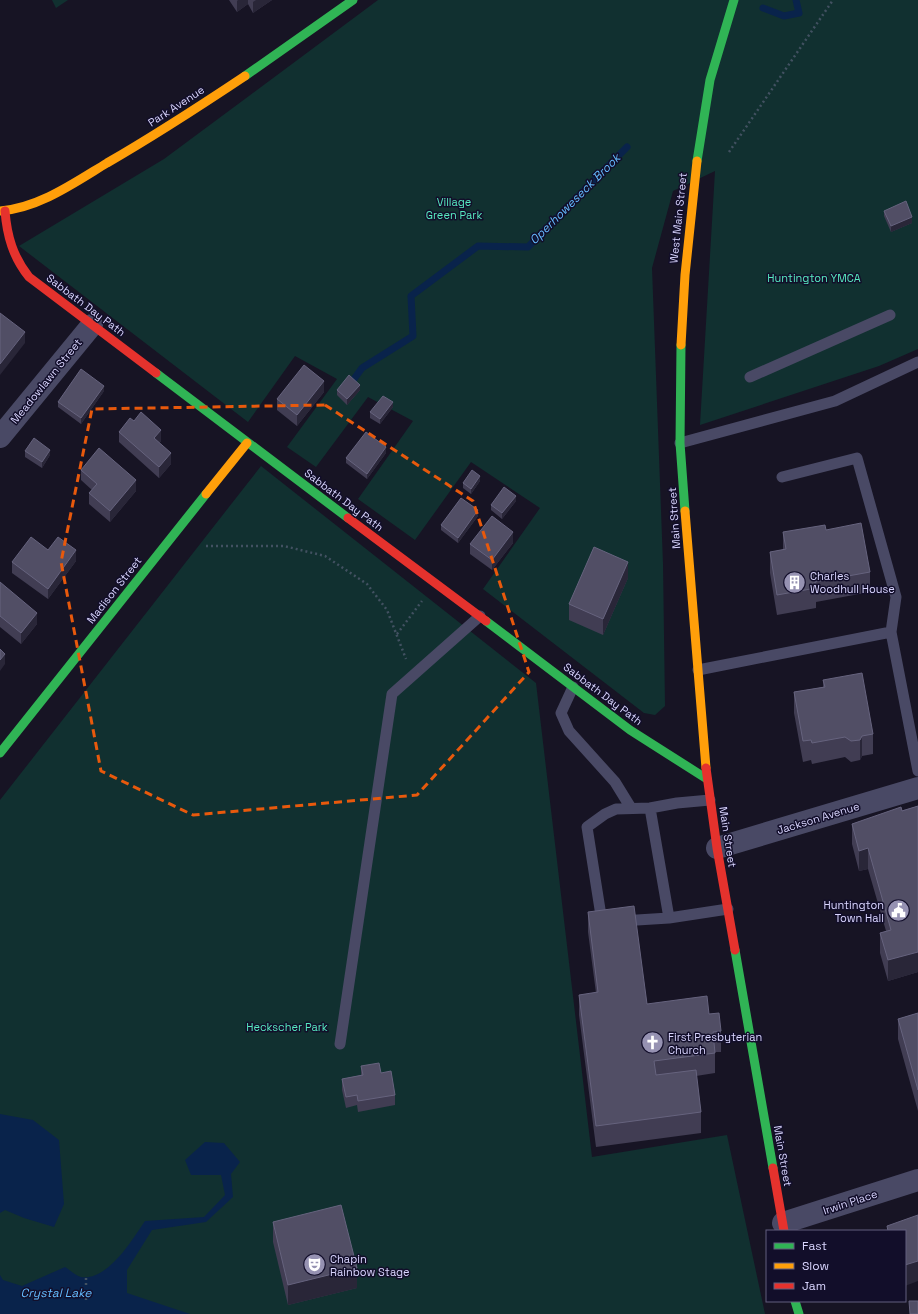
<svg xmlns="http://www.w3.org/2000/svg" width="918" height="1314" viewBox="0 0 918 1314" font-family="'Space Grotesk',sans-serif">
  <rect width="100%" height="100%" fill="#171424"/>
  <!-- green -->
  <path fill="#113030" d="M52,0H68L56,8Z
    M378,0H918V349L879,366L700,425L715,171L673,191L652,268L663,564L665,706L655,715L644,713L483,589L540,508L471,462L415,540L358,499L413,421L368,397L316,467L287,447L337,379L295,356L248,422L19,246L164,159Z
    M261,466L536,683L592,1157L727,1135L765,1314H0V800Z"/>
  <!-- water -->
  <path fill="#09234b" d="M0,1114L33,1120L59,1140L64,1204L54,1227L24,1218L5,1210L0,1213Z
    M205,1142L224,1143L240,1162L231,1174L233,1197L206,1222L152,1230L127,1270V1293L190,1314H0V1275L3,1280L22,1286L65,1267C70,1270 76,1276 81,1277C108,1281 132,1240 145,1221L204,1217L225,1195L221,1175H191L185,1160Z"/>
  <g fill="none" stroke-linecap="round" stroke-linejoin="round">
    <!-- stream -->
    <path stroke="#09234b" stroke-width="7" d="M763,8L784,16L799,13L796,0
      M354,379L362,368L413,336L411,296L478,246L528,247L627,147"/>
    <!-- path -->
    <path stroke="#425161" stroke-width="2.5" stroke-dasharray="2 3" stroke-linecap="butt" d="M729,152L833,0
      M206,546H284L325,556L367,584L387,610L406,659
      M397,634L422,601
      M86,1285V1278
      M86,1293V1300"/>
    <!-- lane -->
    <path stroke="#494965" stroke-width="11" d="M750,377L890,315
      M680,443L835,401L918,362
      M782,477L857,458L896,597L891,632
      M698,670L891,632L918,771
      M573,687L561,713L569,731L615,782L631,808
      M650,808L669,918
      M621,921L669,918L728,909
      M602,922L587,827L605,814L616,809L650,808L677,803L710,800
      M340,1044L392,694L480,616"/>
    <!-- street -->
    <path stroke="#494965" stroke-width="22" d="M0,437L92,325
      M717,848L918,788
      M783,1223L918,1180"/>
    <!-- fast -->
    <path stroke="#30b455" stroke-width="9" d="M245,76L353,0
      M697,161L710,80L734,0
      M681,345L680,443L685,511
      M156,373L348,518
      M486,621L630,730L707,779
      M0,753L206,494
      M735,950L773,1168
      M795,1301L799,1314"/>
    <!-- slow -->
    <path stroke="#ff9f0a" stroke-width="9" d="M0,211C39,208 74,183 107,163C154,136 200,106 245,76
      M681,345L685,275L697,161
      M206,494L247,443
      M685,511L706,768"/>
    <!-- jam -->
    <path stroke="#e5322d" stroke-width="9" d="M5,211C7,236 13,257 29,277L156,373
      M348,518L486,621
      M706,768L717,848L735,950
      M773,1168L784,1231"/>
  </g>
  <!-- wall -->
  <path fill="#413d53" d="M229,0H272L253,13L248,4L237,12Z
    M884,211L912,223L891,232L884,216Z
    M337,390H360L347,405L337,395Z
    M104,391L81,424L58,407V402Z
    M324,392L297,426L277,410V399Z
    M393,407L380,424L370,418V412Z
    M134,421L161,441L159,443L171,464L159,478L119,442V432Z
    M25,451L50,455L42,468L25,457Z
    M386,453L367,479L346,463V458Z
    M81,470L136,491L110,522L89,504V493L92,490L81,480Z
    M480,481L471,494L463,488V483Z
    M516,501L502,519L491,510V505Z
    M478,516L458,543L441,530V525Z
    M826,530L870,572V592L816,602V608L777,615L770,573V552L783,550V532Z
    M513,543L492,570L470,554V544Z
    M48,550L76,561L48,599L12,573V562Z
    M628,578L603,635L569,620V604Z
    M0,582L37,624L21,644L0,627Z
    M823,680L873,734V754L862,756L860,760L851,762L845,757L812,764L811,760L803,762L794,713V692L823,687Z
    M918,806V972L888,981L880,953V933L886,931L868,869L859,871L852,844V824Z
    M588,912L647,1004L709,1014L721,1031V1052H715V1073L696,1076L701,1112V1133L596,1147L579,1015V995L596,993L588,932Z
    M918,1013V1111L898,1039V1019Z
    M361,1066L381,1073L395,1095V1105L358,1112L357,1105L346,1108L342,1090V1079L361,1075Z
    M273,1222L357,1288L288,1305L273,1242Z"/>
  <!-- shaded-wall -->
  <path fill="#292638" d="M238,0H248V4L237,12V1Z
    M256,0H272L253,13V2Z
    M912,217V223L891,232V226Z
    M25,332V343L0,375V364Z
    M324,381V392L297,426V415Z
    M360,385V390L347,405V399Z
    M104,386V391L81,424V418Z
    M393,402V407L380,424V419Z
    M161,430V441L154,449V438Z
    M386,447V453L367,479V474Z
    M50,450V455L42,468V462Z
    M171,453V464L159,478V467Z
    M480,476V481L471,494V489Z
    M136,480V491L110,522V511Z
    M516,496V501L502,519V513Z
    M478,510V516L458,543V538Z
    M513,532V543L492,570V560Z
    M76,550V561L48,599V589Z
    M628,562V578L603,635V619Z
    M37,613V624L21,644V633Z
    M5,654V664L0,671V660Z
    M862,736V756L860,760V740Z
    M868,848V869L859,871V851Z
    M918,952V972L888,981V960Z
    M918,1261V1281L905,1286V1265Z
    M357,1268V1288L288,1305V1285Z"/>
  <!-- building -->
  <path fill="#514e65" stroke="#66637e" d="M906,201L912,217L891,226L884,211Z
    M0,313L25,332L0,364Z
    M304,365L324,381L297,415L277,399Z
    M81,369L104,386L81,418L58,402Z
    M349,375L360,385L347,399L337,390Z
    M383,396L393,402L380,419L370,412Z
    M141,412L161,430L154,438L171,453L159,467L119,432L130,418L134,421Z
    M366,432L386,447L367,474L346,458Z
    M34,438L50,450L42,462L25,451Z
    M99,448L136,480L110,511L89,493L97,484L81,470Z
    M472,470L480,476L471,489L463,483Z
    M504,487L516,496L502,513L491,505Z
    M461,498L478,510L458,538L441,525Z
    M492,516L513,532L492,560L470,544Z
    M861,523L870,572L815,582L816,588L777,595L770,552L786,549L783,532L825,525L826,530Z
    M31,537L48,550L58,537L76,550L48,589L12,562Z
    M594,547L628,562L603,619L569,604Z
    M0,582L37,613L21,633L0,616Z
    M0,649L5,654L0,660Z
    M862,673L873,734L862,736L860,740L851,741L845,737L812,743L811,740L803,741L794,692L825,687L823,680Z
    M918,806V952L888,960L880,933L891,930L868,848L859,851L852,824L901,807L902,811Z
    M634,906L647,1004L707,996L709,1014L719,1013L721,1031L713,1032L715,1053L654,1061L656,1075L696,1070L701,1112L596,1126L579,995L598,992L588,912Z
    M918,1013V1090L898,1019Z
    M379,1063L381,1073L391,1071L395,1095L358,1101L357,1095L346,1097L342,1079L363,1075L361,1066Z
    M341,1205L357,1268L288,1285L273,1222Z
    M918,1215V1261L905,1265V1231H888L887,1226Z
    M909,1301H918V1314H910Z"/>
  <!-- marked area -->
  <path fill="none" stroke="#e8590c" stroke-width="3" stroke-dasharray="8 5" stroke-linejoin="round" d="M325,405L473,501L529,672L417,795L193,815L101,771L61,562L92,409Z"/>
  <!-- icons -->
  <defs>
    <symbol id="building-disc" viewBox="-11 -11 22 22"><circle r="9.5" fill="#9692b2" stroke="#120e2a"/><path d="M-4-6H4V6H1V3H-1V6H-4ZM-2.5-4.3h1.7v1.8h-1.7ZM.8-4.3h1.7v1.8H.8ZM-2.5-1h1.7V.8h-1.7ZM.8-1h1.7V.8H.8Z" fill="#fff"/></symbol>
    <symbol id="civic-disc" viewBox="-11 -11 22 22"><circle r="9.5" fill="#9692b2" stroke="#120e2a"/><path d="M-.6-6.5H3V-4.5H.6V-3L4-1V1h2V6H-6V1h2V-1L-.6-3ZM-1.2 2.5V6h2.4V2.5Z" fill="#fff"/></symbol>
    <symbol id="church-disc" viewBox="-11 -11 22 22"><circle r="9.5" fill="#9692b2" stroke="#120e2a"/><path d="M-1.2-6h2.4v3.5h3.3v2.4h-3.3V6h-2.4V-.1h-3.3v-2.4h3.3Z" fill="#fff"/></symbol>
    <symbol id="theatre-disc" viewBox="-11 -11 22 22"><circle r="9.5" fill="#9692b2" stroke="#120e2a"/><path d="M-5-5.5Q0-4 5-5.5V0Q5 5 0 6Q-5 5-5 0ZM-3.3-2.5H-1v1.5H-3.3ZM1-2.5H3.3v1.5H1ZM-2.8 1Q0 5.5 2.8 1Z" fill="#fff"/></symbol>
  </defs>
  <g fill-rule="evenodd">
    <use href="#building-disc" x="782" y="570" width="25" height="25"/>
    <use href="#civic-disc" x="886" y="898" width="25" height="25"/>
    <use href="#church-disc" x="640" y="1030" width="25" height="25"/>
    <use href="#theatre-disc" x="302" y="1252" width="25" height="25"/>
  </g>
  <g text-anchor="middle" dominant-baseline="central" stroke-width="3" stroke-linejoin="round" paint-order="stroke">
    <!-- street labels -->
    <g font-size="11" fill="#dad6ff" stroke="#120e2a">
      <text transform="translate(176 106) rotate(-33)">Park Avenue</text>
      <text transform="translate(678 218) rotate(-84)">West Main Street</text>
      <text transform="translate(86 305) rotate(37)">Sabbath Day Path</text>
      <text transform="translate(46 381) rotate(-51)">Meadowlawn Street</text>
      <text transform="translate(344 500) rotate(37)">Sabbath Day Path</text>
      <text transform="translate(674 518) rotate(-94)">Main Street</text>
      <text transform="translate(114 590) rotate(-52)">Madison Street</text>
      <text transform="translate(603 694) rotate(37)">Sabbath Day Path</text>
      <text transform="translate(818 818) rotate(-17)">Jackson Avenue</text>
      <text transform="translate(728 837) rotate(81)">Main Street</text>
      <text transform="translate(783 1156) rotate(80)">Main Street</text>
      <text transform="translate(850 1202) rotate(-18)">Irwin Place</text>
    </g>
    <!-- park labels -->
    <g font-size="11" fill="#57ebc1" stroke="#120e2a">
      <text x="454" y="202">Village<tspan x="454" dy="13">Green Park</tspan></text>
      <text x="814" y="278">Huntington YMCA</text>
      <text x="287" y="1027">Heckscher Park</text>
    </g>
    <!-- poi labels -->
    <g font-size="11" fill="#dad6ff" stroke="#120e2a" text-anchor="start">
      <text x="810" y="576">Charles<tspan x="810" dy="13">Woodhull House</tspan></text>
      <text x="884" y="905" text-anchor="end">Huntington<tspan x="884" dy="13">Town Hall</tspan></text>
      <text x="668" y="1037">First Presbyterian<tspan x="668" dy="13">Church</tspan></text>
      <text x="330" y="1259">Chapin<tspan x="330" dy="13">Rainbow Stage</tspan></text>
    </g>
    <!-- water labels -->
    <g font-size="12" font-style="italic" fill="#64bcff" stroke="#120e2a">
      <text transform="translate(575 199) rotate(-45)">Operhoweseck Brook</text>
      <text x="56" y="1293">Crystal Lake</text>
    </g>
  </g>
  <!-- legend -->
  <rect x="766" y="1230" width="140" height="72" fill="#120e2a" stroke="#625e7f"/>
  <rect x="774" y="1243" width="20" height="6" fill="#30b455" stroke="#625e7f"/>
  <text x="802" y="1250" font-size="12" fill="#dad6ff">Fast</text>
  <rect x="774" y="1263" width="20" height="6" fill="#ff9f0a" stroke="#625e7f"/>
  <text x="802" y="1270" font-size="12" fill="#dad6ff">Slow</text>
  <rect x="774" y="1283" width="20" height="6" fill="#e5322d" stroke="#625e7f"/>
  <text x="802" y="1290" font-size="12" fill="#dad6ff">Jam</text>
</svg>
